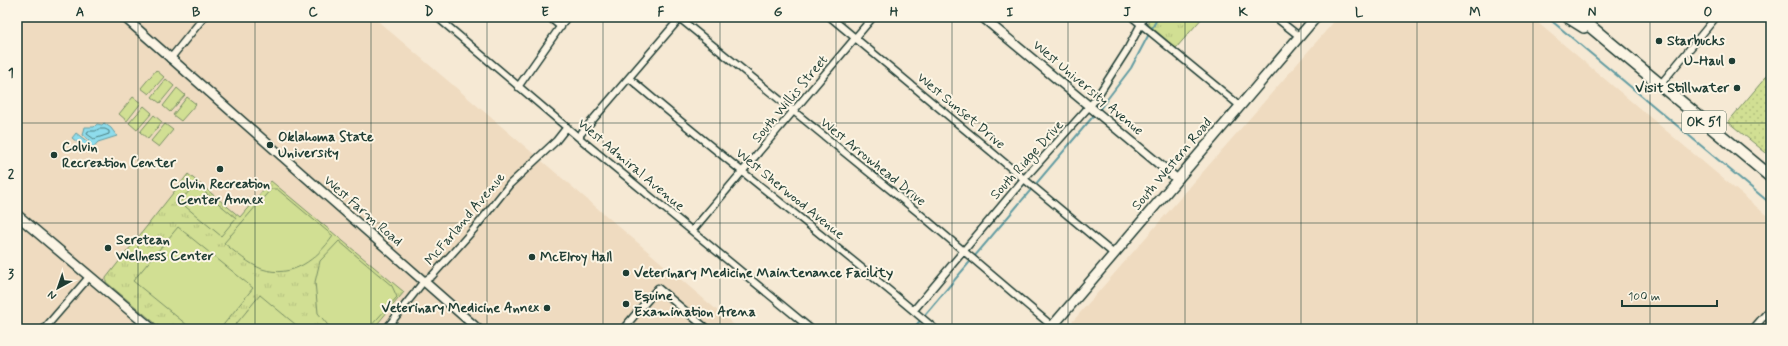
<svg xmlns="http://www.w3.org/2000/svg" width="1788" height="346" viewBox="0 0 1788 346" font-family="Mynerve,sans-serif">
  <defs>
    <pattern id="grass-dots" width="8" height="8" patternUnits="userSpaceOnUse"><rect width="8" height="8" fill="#d1df93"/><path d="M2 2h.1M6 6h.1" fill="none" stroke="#b3c07f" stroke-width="1.8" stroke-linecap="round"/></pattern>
    <pattern id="park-tufts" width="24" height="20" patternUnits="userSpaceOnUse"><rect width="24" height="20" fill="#d1df93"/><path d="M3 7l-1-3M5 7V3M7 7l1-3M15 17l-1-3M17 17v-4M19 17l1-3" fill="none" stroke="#b3c07f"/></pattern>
  </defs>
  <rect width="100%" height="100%" fill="#f6e9d4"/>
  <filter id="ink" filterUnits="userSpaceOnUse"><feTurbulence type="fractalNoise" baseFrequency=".025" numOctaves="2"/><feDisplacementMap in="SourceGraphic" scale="8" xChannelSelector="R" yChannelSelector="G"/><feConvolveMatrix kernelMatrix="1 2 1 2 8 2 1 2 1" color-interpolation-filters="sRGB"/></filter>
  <g filter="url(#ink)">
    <!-- built -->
    <path fill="#efdbc0" d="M17,17H373L739,329H17Z
      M1338,17H1531L1771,219V329H1066Z"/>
    <!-- grass -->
    <path fill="url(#grass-dots)" stroke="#788e64" d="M1771,71V157L1728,122Z"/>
    <!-- park -->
    <path fill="url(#park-tufts)" stroke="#788e64" d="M1148,17H1203L1176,48L1148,24Z
      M188,174L240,217L271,181L404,292L373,329H162L106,282V278Z"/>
    <!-- pitch -->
    <path fill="#d1df93" stroke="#788e64" d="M156,70L164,77L149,94L141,88Z
      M166,79L174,86L160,103L152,97Z
      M177,88L185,95L170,112L163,106Z
      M133,97L141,103L127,121L119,114Z
      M187,97L196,104L181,121L173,115Z
      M144,106L152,113L137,130L129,123Z
      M154,115L162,122L148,139L140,132Z
      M165,124L173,130L159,147L151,141Z
      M195,184L236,218L221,236L180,202Z
      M271,189H277L333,236C317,259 292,279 262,269C249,264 235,252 224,243Z
      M178,227L253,288L220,329H192L133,281Z
      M339,241L392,286L397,297L368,329H331L318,313L315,282L320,261Z
      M260,295L301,329H232Z"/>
    <!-- water -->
    <path fill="#8edcec" stroke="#629ca2" d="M104,123L111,128L117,136L98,142L89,152L72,138L76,133L88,142L89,140L83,135L85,127H94L97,124L102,125Z"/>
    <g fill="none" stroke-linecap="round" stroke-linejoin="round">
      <!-- shore -->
      <path stroke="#4b7d7e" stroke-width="1" d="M99,129H105L109,131V134L94,139L87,134L88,131H95Z"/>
      <!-- stream -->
      <path stroke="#629ca2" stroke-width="2" d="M1547,17L1771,204
        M1099,110L1131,68L1158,17
        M913,329L1096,113"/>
      <defs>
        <path id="minor" d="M437,17L578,137L811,329
          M549,17L561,27
          M678,17L920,214L1052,326
          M830,17L1114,254
          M1132,17L1239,105
          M1275,17L1299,36
          M170,59L204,17
          M629,78C729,164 835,243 935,329
          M1660,85L1716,17
          M518,87L567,17
          M578,137L681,17
          M692,231L873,17
          M914,310L1024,179L1095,100L1127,50L1141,24L1143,17
          M44,329L90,276
          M386,329L424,281L432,276L475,228L510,184L556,141L567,127
          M623,329L658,288L707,329
          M1753,329L1771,308"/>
        <path id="tertiary" d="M124,17L478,329
          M982,17L1177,179"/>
        <path id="secondary" d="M17,215L152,329
          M1050,329L1316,17"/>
        <path id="trunk" d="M1568,17L1584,27
          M1579,17L1771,177"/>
      </defs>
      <!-- minor casing -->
      <use href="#minor" stroke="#1f3d34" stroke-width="9"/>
      <!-- tertiary casing -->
      <use href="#tertiary" stroke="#1f3d34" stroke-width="11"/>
      <!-- secondary casing -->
      <use href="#secondary" stroke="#1f3d34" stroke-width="12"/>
      <!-- trunk casing -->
      <use href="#trunk" stroke="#1f3d34" stroke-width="14"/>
      <!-- minor -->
      <use href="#minor" stroke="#fcf5e5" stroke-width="6"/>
      <!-- tertiary -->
      <use href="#tertiary" stroke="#fcf5e5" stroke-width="8"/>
      <!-- secondary -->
      <use href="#secondary" stroke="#fcf5e5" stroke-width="9"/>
      <!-- trunk -->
      <use href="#trunk" stroke="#fcf5e5" stroke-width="11"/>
    </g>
  </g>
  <!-- grid -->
  <path fill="none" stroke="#1f3d34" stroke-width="1" stroke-opacity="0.55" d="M138,17V329M255,17V329M371,17V329M487,17V329M603,17V329M720,17V329M836,17V329M952,17V329M1068,17V329M1185,17V329M1301,17V329M1417,17V329M1533,17V329M1650,17V329M17,123H1771M17,223H1771"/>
  <!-- markers -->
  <g fill="#1f3d34" stroke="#fcf5e5" stroke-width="1.5">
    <circle cx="1659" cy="41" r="4"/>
    <circle cx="1732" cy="61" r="4"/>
    <circle cx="1737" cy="88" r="4"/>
    <circle cx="270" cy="145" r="4"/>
    <circle cx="54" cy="155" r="4"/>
    <circle cx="220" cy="169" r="4"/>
    <circle cx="108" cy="248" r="4"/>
    <circle cx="532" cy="257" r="4"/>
    <circle cx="626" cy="273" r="4"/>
    <circle cx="626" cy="304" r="4"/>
    <circle cx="547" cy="308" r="4"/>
  </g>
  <g text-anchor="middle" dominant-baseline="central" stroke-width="4" stroke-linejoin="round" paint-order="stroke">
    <!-- shield labels -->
    <rect fill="#fcf5e5" stroke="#617469" stroke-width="1" x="1682" y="111" width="44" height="22" rx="3"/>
    <g font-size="13" font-weight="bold" fill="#1f3d34">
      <text x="1704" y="122">OK 51</text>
    </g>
    <!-- poi labels -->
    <g font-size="14" font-weight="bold" fill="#1f3d34" stroke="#fcf5e5" text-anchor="start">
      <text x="1667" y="41">Starbucks</text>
      <text x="1724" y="61" text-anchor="end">U-Haul</text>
      <text x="1729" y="88" text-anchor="end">Visit Stillwater</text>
      <text x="278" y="137">Oklahoma State<tspan x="278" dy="16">University</tspan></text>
      <text x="62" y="147">Colvin<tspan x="62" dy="16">Recreation Center</tspan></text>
      <text x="220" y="184" text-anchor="middle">Colvin Recreation<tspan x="220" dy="16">Center Annex</tspan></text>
      <text x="116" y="240">Seretean<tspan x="116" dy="16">Wellness Center</tspan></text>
      <text x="540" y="257">McElroy Hall</text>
      <text x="634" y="273">Veterinary Medicine Maintenance Facility</text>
      <text x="634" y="296">Equine<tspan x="634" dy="16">Examination Arena</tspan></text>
      <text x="539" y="308" text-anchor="end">Veterinary Medicine Annex</text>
    </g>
    <!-- street labels -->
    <g font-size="14" fill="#1f3d34" stroke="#fcf5e5">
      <text transform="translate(1088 88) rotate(40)">West University Avenue</text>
      <text transform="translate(790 99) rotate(-50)">South Willis Street</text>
      <text transform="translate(961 111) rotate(40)">West Sunset Drive</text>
      <text transform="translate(1027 160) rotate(-48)">South Ridge Drive</text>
      <text transform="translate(873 162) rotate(39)">West Arrowhead Drive</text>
      <text transform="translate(1172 164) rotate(-50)">South Western Road</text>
      <text transform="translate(631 165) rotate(40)">West Admiral Avenue</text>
      <text transform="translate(790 194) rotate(39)">West Sherwood Avenue</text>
      <text transform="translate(363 211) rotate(41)">West Farm Road</text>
      <text transform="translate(465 219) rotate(-50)">McFarland Avenue</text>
    </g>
  </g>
  <!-- margin -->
  <rect width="1788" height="346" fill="none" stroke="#fcf5e5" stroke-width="44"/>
  <!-- north arrow -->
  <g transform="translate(58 288) rotate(220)" stroke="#fcf5e5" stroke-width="3" paint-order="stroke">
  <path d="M0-3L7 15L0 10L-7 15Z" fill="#1f3d34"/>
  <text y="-6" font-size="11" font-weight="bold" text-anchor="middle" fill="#1f3d34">N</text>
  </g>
  <!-- scale -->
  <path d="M1622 300v6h95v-6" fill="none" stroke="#1f3d34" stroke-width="2"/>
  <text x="1628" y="300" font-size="12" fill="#1f3d34" stroke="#fcf5e5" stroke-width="3" paint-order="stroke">100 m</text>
  <rect x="22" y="22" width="1744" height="302" fill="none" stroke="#1f3d34" stroke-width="1.5"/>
  <g font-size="13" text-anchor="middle" font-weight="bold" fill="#1f3d34">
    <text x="80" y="16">A</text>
    <text x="196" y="16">B</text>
    <text x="313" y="16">C</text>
    <text x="429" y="16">D</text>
    <text x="545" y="16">E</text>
    <text x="661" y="16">F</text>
    <text x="778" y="16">G</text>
    <text x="894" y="16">H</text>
    <text x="1010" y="16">I</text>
    <text x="1127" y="16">J</text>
    <text x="1243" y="16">K</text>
    <text x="1359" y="16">L</text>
    <text x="1475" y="16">M</text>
    <text x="1592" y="16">N</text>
    <text x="1708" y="16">O</text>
    <text x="11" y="77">1</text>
    <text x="11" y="178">2</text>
    <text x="11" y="278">3</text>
  </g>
</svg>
